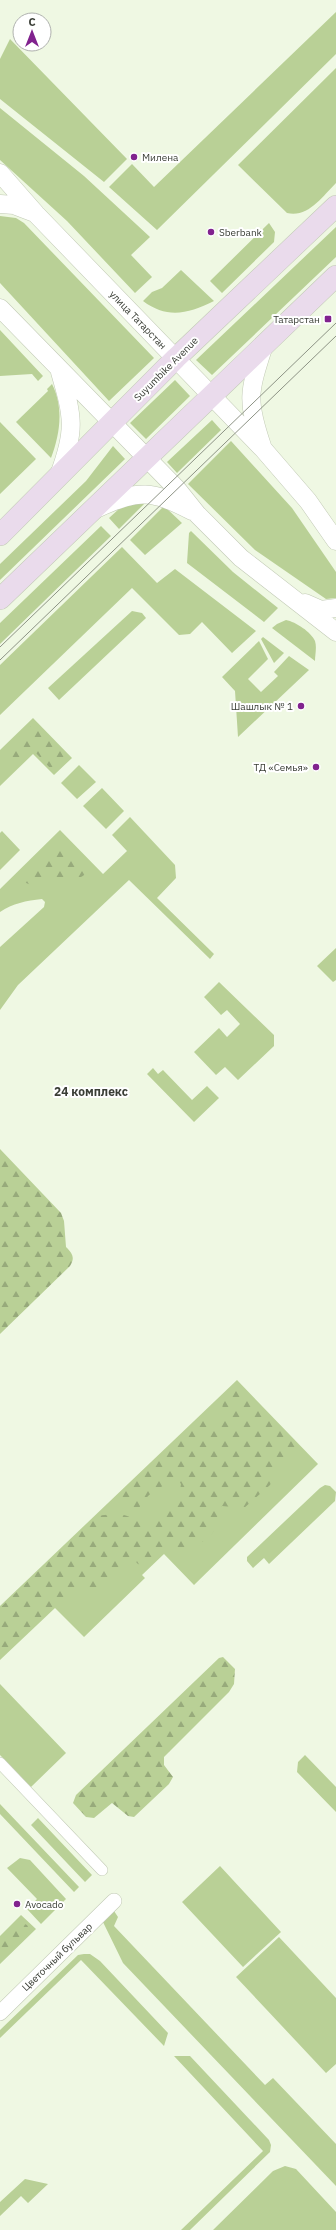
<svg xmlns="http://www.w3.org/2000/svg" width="336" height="2230" viewBox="0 0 336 2230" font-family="'IBM Plex Sans',sans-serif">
  <defs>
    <pattern id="forest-firs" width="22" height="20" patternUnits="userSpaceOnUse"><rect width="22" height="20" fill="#b9d096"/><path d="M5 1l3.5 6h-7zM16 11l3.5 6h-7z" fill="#97aa7b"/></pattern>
  </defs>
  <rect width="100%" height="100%" fill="#eff8e3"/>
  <!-- grass -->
  <path fill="#b9d096" d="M336,12V54L157,230L109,187L132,164L154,187Z
    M10,39L127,159L104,182L0,99V59Z
    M336,68V183C322,197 308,218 287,213L238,165Z
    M0,108L84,176L150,237L131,255L152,277L135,293L67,221L0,160Z
    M0,216L16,218L24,223L154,358L109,401L0,283Z
    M269,223L275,232L274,242L222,293L210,281Z
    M336,227V257L212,375L196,360Z
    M181,270L214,301C188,314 167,319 143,301L152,292L162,288Z
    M0,330L43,376L38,381L32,374L0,376Z
    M175,380L190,396L146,439L130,423Z
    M52,384C64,408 60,434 51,458L16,422L48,391L47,389Z
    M212,420L221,430L177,473L167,462Z
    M0,422L36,459L0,494Z
    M231,441L292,508L336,572V598L326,599L255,550L188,484Z
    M113,446L125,459L0,580V564L86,481Z
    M147,501L119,529L109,518L120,508Z
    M164,506L182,523L145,555L130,540Z
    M101,526L111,536L0,644V623Z
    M191,531L233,572L278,608L264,622L187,563L189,533Z
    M122,547L157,583L175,569L256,631L232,653L202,622L190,634L179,635L132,588L0,715V665Z
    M132,611L142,613L146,618L59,700L48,688Z
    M286,620C296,622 311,632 315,641C317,647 315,655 315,661L272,628L277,624Z
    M263,637L284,653L274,663L261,639Z
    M259,641L268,659L248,679L261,692L278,676L274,672L289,656L309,670L238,737L235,691L222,677Z
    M33,718L72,758L54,775L33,754L0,786V750Z
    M79,765L96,782L77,799L61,783Z
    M102,788L124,811L106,829L83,806Z
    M130,817L175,865L176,878L157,898L214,954L210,959L129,880L18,985L0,1010V947L44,907L45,902L42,899C26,901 13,903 0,912V889L60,830L103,874L127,851L112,835Z
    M2,831L20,850L0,870V833Z
    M336,948V980L333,982L317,966Z
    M219,982L274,1035V1046L238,1080L225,1067L216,1075L194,1052L219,1028L227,1037L240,1024L227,1010L221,1015L204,997Z
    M153,1068L158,1074L163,1070L192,1100L207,1086L219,1098L194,1122L147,1074Z
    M237,1380L318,1464L194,1585L164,1554L142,1575L145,1578L84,1637L55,1608L0,1660V1606Z
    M325,1485L330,1486L336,1492L335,1501L269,1564L264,1558L253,1568L247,1561V1557L320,1488Z
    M0,1684L66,1753L31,1787L0,1755Z
    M305,1755L336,1787V1812L297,1772L298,1762Z
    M0,1804L79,1887L74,1892L0,1814Z
    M38,1818L92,1875L85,1882L31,1825Z
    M20,1858L30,1860L66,1899L41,1924L27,1909L37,1899L7,1868Z
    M220,1866L281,1932L243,1967L182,1902Z
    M114,1911L118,1917L114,1926L265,2085L273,2078L336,2144V2186L123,1963L102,1920Z
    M21,1915L36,1929L0,1964V1936Z
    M279,1937L336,1998V2064L326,2073L236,1977Z
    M84,1954H90L100,1961L168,2033L164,2046L81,1960L0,2038V2030L78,1955Z
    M174,2056H190L269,2140L271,2145L270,2152L190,2230H181L263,2151Z
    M285,2166L296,2169L336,2212V2230H213L273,2171Z
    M25,2179L48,2184L28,2203L21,2196L0,2216V2202Z"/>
  <!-- forest -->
  <path fill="url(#forest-firs)" d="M33,724L64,754L65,759L56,768L51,769L35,752L30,753C24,758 21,764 12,761L8,755L10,746Z
    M52,848C68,848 81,858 86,873C76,885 60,875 47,879C42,880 39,885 33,885C30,885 27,883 24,882V876Z
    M0,1149L61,1213L64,1221L66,1247C73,1254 75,1258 70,1266L0,1334Z
    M237,1388L242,1389L298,1448L299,1453L297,1458L278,1464L274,1470L273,1478L270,1485L244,1508L222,1506C218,1513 217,1519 215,1527C211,1542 194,1545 181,1549C164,1540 157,1555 145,1566L138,1564L133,1559H124L116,1578L92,1591L76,1590L62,1598L0,1658V1608L96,1516C100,1515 119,1514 124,1515C132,1517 141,1524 151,1521C159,1518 159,1509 165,1505C174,1498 180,1496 181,1484L179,1481H175L156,1489L148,1496L138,1509L130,1510L122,1506L120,1498L124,1491L198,1419C205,1417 211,1422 219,1420C228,1407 214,1394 237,1388Z
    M223,1657L235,1669L234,1684L229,1692L164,1757V1765L173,1777L169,1784L134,1817L128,1816L112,1803L94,1818L86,1817L73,1803L76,1795L219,1658Z
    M20,1922L27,1925L29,1929L27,1933L0,1957V1939Z"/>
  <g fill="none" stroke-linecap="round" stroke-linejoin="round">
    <defs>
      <path id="pedestrian" d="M0,1763L102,1870"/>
      <path id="minor" d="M0,2013L114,1901"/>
      <path id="tertiary" d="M0,173L36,214L264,450L308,501L336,541
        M0,204L14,205L35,213
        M0,308L177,489L197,514L241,558L336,632
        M262,446C246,399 249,392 264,345
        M59,475C76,430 73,417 60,372
        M98,508C140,489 151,490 192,511
        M305,603L321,610L336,608"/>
      <path id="secondary" d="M0,535L176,358L336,206
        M0,599L336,276"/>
    </defs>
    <!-- pedestrian casing -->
    <use href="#pedestrian" stroke="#c2cab6" stroke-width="12"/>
    <!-- minor casing -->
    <use href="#minor" stroke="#c2cab6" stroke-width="16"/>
    <!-- tertiary casing -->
    <use href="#tertiary" stroke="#c2cab6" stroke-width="19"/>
    <!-- secondary casing -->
    <use href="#secondary" stroke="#c2cab6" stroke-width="22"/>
    <!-- pedestrian -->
    <use href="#pedestrian" stroke="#fff" stroke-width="11"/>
    <!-- minor -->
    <use href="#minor" stroke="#fff" stroke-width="15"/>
    <!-- tertiary -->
    <use href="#tertiary" stroke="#fff" stroke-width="18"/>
    <!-- secondary -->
    <use href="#secondary" stroke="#eadbec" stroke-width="21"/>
    <!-- tram -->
    <path stroke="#8d9385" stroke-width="1" d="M0,647L336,323
      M0,660L336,336"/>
  </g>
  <!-- markers -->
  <g fill="#81228e" stroke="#fff" stroke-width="1.5">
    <circle cx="134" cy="157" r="4"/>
    <circle cx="211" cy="232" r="4"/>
    <rect x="324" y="315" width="8" height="8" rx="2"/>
    <circle cx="301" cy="706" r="4"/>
    <circle cx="316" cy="767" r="4"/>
    <circle cx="17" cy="1904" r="4"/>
  </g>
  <g text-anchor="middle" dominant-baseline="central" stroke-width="4" stroke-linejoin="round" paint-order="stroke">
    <!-- poi labels -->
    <g font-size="10" fill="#3a3e36" stroke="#fff" text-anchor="start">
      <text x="142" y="157">Милена</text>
      <text x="219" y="232">Sberbank</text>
      <text x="320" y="319" text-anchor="end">Татарстан</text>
      <text x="293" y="706" text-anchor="end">Шашлык № 1</text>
      <text x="308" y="767" text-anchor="end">ТД «Семья»</text>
      <text x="25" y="1904">Avocado</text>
    </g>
    <!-- street labels -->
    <g font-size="10" fill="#3a3e36" stroke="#fff">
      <text transform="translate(138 320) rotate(46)">улица Татарстан</text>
      <text transform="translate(166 369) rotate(-45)">Suyumbike Avenue</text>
      <text transform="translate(57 1957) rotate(-44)">Цветочный бульвар</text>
    </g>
    <!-- quarter labels -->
    <g font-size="12" font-weight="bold" fill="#3a3e36" stroke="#fff">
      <text x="91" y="1091">24 комплекс</text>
    </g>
  </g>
  <!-- north arrow -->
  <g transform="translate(32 32)"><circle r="19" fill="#ffffff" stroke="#b0b2af"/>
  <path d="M0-3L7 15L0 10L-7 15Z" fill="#81228e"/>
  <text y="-6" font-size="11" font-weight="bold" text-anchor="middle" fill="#3a3e36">С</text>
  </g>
</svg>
